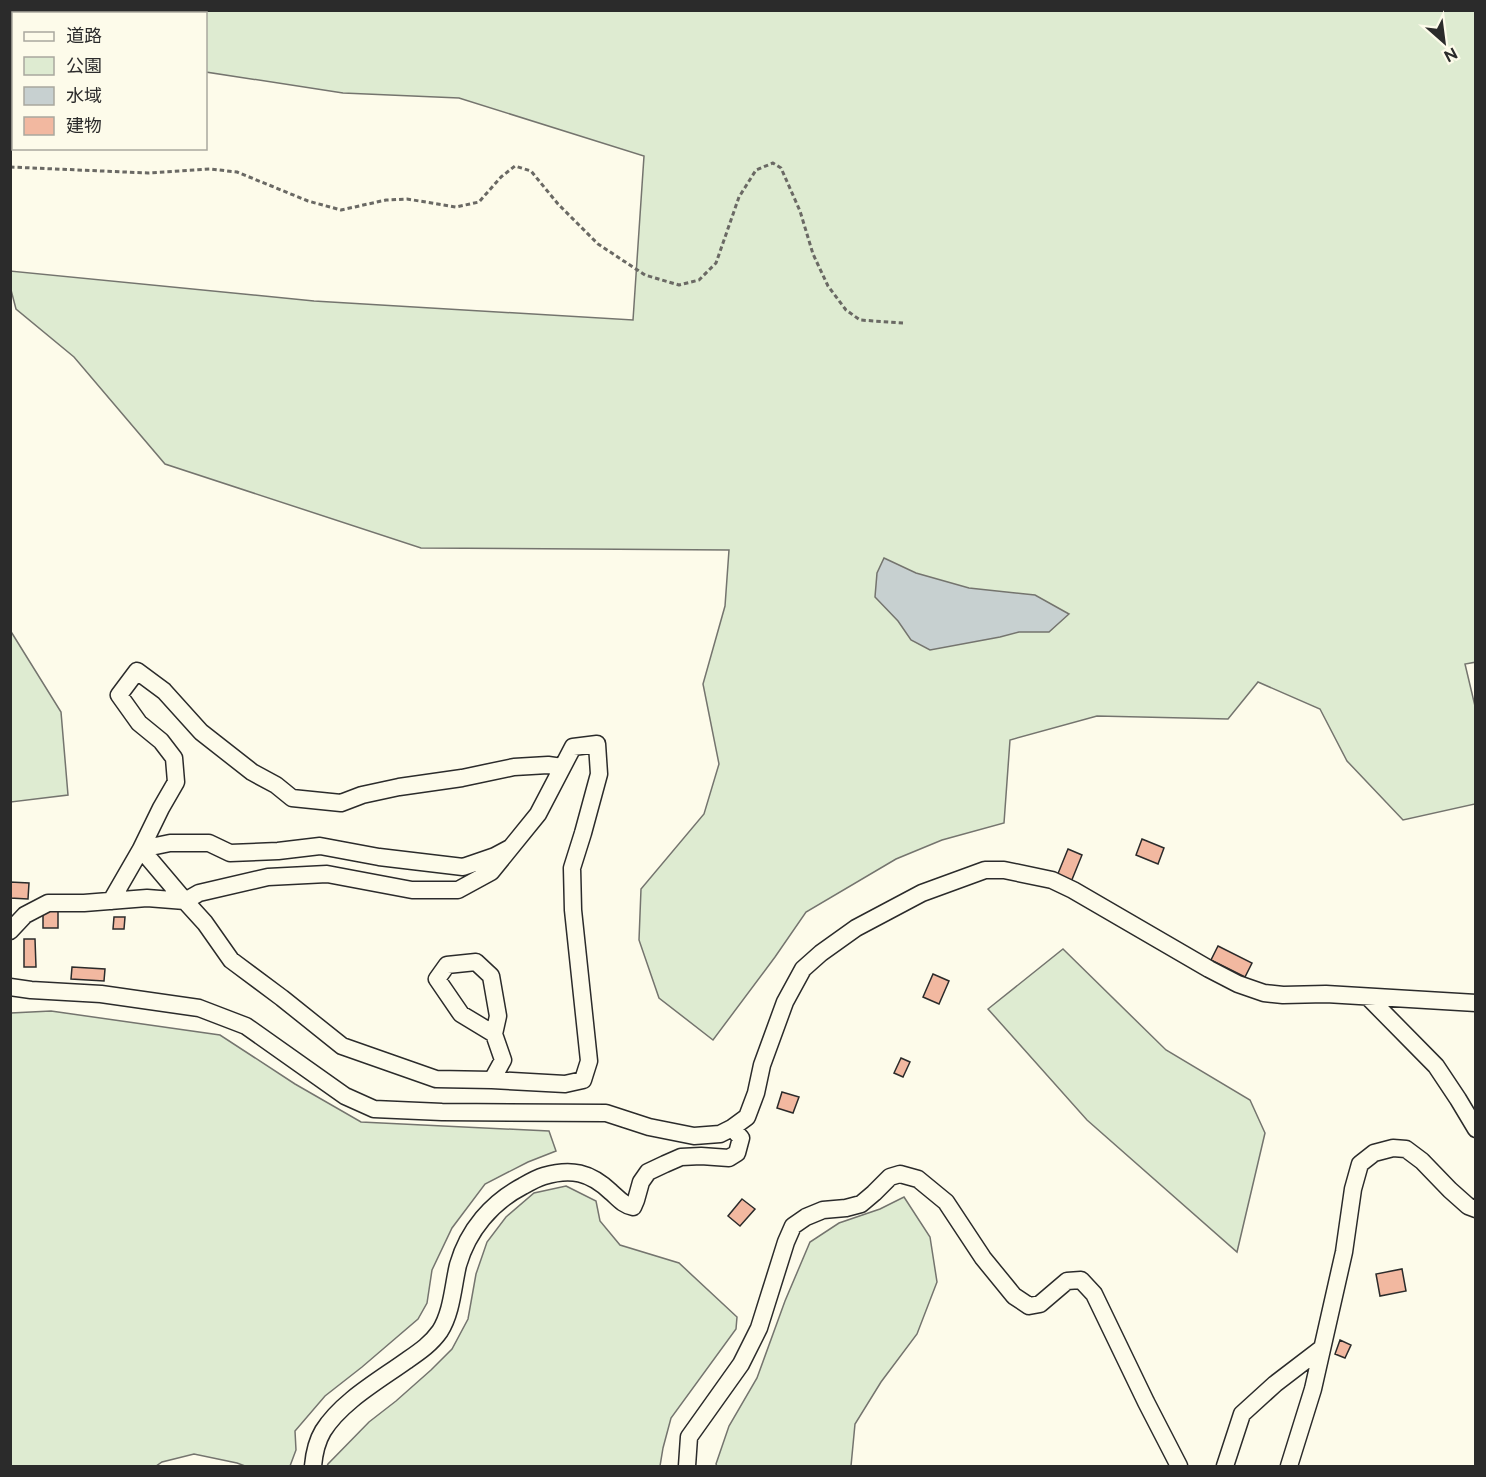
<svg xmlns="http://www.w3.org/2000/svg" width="1486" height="1477" viewBox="0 0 1486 1477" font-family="Raleway,'Noto Sans JP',sans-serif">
  <rect width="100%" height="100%" fill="#fdfbea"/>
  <!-- green -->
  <path fill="#deebd1" stroke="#74746e" stroke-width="1.5" d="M11,11H1475L1476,662L1465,664L1475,706V804L1403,820L1347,761L1320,709L1258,682L1228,719L1097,716L1010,740L1004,823L942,840L896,859L806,912L775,957L713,1040L659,998L639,940L641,889L704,814L719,764L703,684L725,606L729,550L421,548L165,464L74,357L16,309L11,290L10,271L314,301L633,320L644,156L459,98L343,93L206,72V14H14L13,51H11Z
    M10,630L61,712L68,795L11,802Z
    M1063,949L1166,1050L1250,1100L1265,1133L1237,1252L1087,1120L988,1009Z
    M51,1011L220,1035L295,1084L361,1122L549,1131L556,1151L528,1162L485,1184L452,1228L432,1270L427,1303L418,1319L362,1367L325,1396L295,1431L296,1450L290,1466H245L237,1463L194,1454L162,1462L156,1466H11V1013Z
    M566,1186L596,1201L600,1221L620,1245L679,1263L737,1317L736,1329L671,1418L663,1448L660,1466H327L328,1464L369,1422L396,1401L431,1370L452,1349L468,1319L476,1274L487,1242L506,1217L534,1193Z
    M904,1197L930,1237L937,1282L917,1334L881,1382L855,1424L851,1466H717L716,1464L729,1426L757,1378L785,1301L810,1242L839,1223L880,1209Z"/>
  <!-- water -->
  <path fill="#c7d0d0" stroke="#74746e" stroke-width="1.5" d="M884,558L916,573L969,588L1035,595L1069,614L1049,632H1019L1000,637L930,650L911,640L898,621L875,597L877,573Z"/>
  <!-- building -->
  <path fill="#f2b8a0" stroke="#2b2b2b" stroke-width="1.5" d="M1142,839L1164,848L1158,864L1136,855Z
    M1068,849L1082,855L1071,882L1057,876Z
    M10,882L29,883L28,899L10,898Z
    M43,911H58V928H43Z
    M114,917H125L124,929H113Z
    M24,939H35L36,967H24Z
    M1218,946L1252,963L1245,977L1211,960Z
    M72,967L105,969L104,981L71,979Z
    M933,974L949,981L939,1004L923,997Z
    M901,1058L910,1062L903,1077L894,1073Z
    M782,1092L799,1097L793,1113L777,1108Z
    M742,1199L755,1209L740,1226L728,1216Z
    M1402,1269L1406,1291L1380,1296L1376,1274Z
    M1340,1340L1351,1345L1345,1358L1335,1354Z"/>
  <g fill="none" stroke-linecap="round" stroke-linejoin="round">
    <defs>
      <path id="minor" d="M111,901L141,849L161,808L176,782L174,758L161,741L139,723L119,695L137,671L164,691L201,732L252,772L276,785L292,798L341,803L362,795L399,787L462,778L514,767L548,765L562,767
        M10,931L25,915L48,903H84L147,898L185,901L205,923L231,960L282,998L342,1046L436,1079L492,1080L503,1060L494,1034L498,1016L491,976L476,962L447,965L437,979L461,1014L494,1034
        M10,987L31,990L101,994L199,1008L246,1026L345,1096L374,1109L442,1112L606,1113L649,1127L694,1136L720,1134L732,1128L747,1117L756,1093L762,1065L785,1002L803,969L821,953L856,928L922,893L985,870H1004L1052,880L1073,890L1209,969L1238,984L1264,993L1283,995L1326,994L1476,1003
        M1368,997L1436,1066L1458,1099L1476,1129
        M492,1080L565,1084L583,1080L589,1061L573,910L572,868L583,833L599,774L597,744L573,747L538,814L491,872L458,890H412L327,874L268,877L199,893L185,901L141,849L170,843H209L230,853L278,851L320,846L379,857L463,867L495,856L510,848
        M313,1466C314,1455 317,1441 323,1431C341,1402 378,1381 406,1361C419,1352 431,1344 440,1331C452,1312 453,1286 458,1265C468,1230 492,1202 523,1186C530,1182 537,1178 544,1176C571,1168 590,1172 611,1192C618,1198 623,1205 633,1207L636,1200L641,1182L648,1172L665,1164L681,1157L701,1156L729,1158L737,1153L741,1138L732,1128
        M687,1466L689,1437L741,1364L759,1328L786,1242L793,1226L806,1217L823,1210L846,1208L861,1204L874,1193L890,1177L900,1174L918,1179L946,1202L983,1258L1014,1296L1029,1306L1040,1304L1067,1281L1081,1280L1094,1294L1146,1402L1179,1466
        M1225,1466L1242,1414L1275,1384L1322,1348
        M1289,1466L1313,1389L1344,1252L1353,1189L1360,1164L1374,1153L1393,1148L1406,1149L1422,1161L1450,1190L1468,1206L1476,1209"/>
    </defs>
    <!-- minor casing -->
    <use href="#minor" stroke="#2b2b2b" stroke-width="19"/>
    <!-- path -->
    <path stroke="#6a6964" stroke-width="3" stroke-dasharray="4.5 3" stroke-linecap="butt" d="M10,167L148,173L210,169L237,172L308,201L341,210L386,200L407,199L456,207L479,202L501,177L515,166L531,171L558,204L598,244L645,275L679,285L699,280L716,263L739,197L756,170L773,163L781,168L800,211L813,254L828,286L846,310L860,320L903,323"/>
    <!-- minor -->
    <use href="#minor" stroke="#fdfbea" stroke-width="16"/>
  </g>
  <!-- border -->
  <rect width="1486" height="1477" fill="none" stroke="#2b2b2b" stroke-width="24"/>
  <!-- legend -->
  <rect x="12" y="12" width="195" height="138" fill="#fdfbea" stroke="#a9a89e" stroke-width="1.5"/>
  <rect x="24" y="32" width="30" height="9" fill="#fdfbea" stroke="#a9a89e" stroke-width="1.5"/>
  <text x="66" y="42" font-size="18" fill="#2b2b2b">道路</text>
  <rect x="24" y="57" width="30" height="18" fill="#deebd1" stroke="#a9a89e" stroke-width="1.5"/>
  <text x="66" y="72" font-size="18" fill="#2b2b2b">公園</text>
  <rect x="24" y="87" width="30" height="18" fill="#c7d0d0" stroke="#a9a89e" stroke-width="1.5"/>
  <text x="66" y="102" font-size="18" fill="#2b2b2b">水域</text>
  <rect x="24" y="117" width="30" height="18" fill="#f2b8a0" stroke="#a9a89e" stroke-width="1.5"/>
  <text x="66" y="132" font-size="18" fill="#2b2b2b">建物</text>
  <!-- north arrow -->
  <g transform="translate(1444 42) rotate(152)" stroke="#fdfbea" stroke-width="4.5" paint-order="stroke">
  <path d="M0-4.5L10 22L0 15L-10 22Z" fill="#2b2b2b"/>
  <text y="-9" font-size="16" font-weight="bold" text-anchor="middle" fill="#2b2b2b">N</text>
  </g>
</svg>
